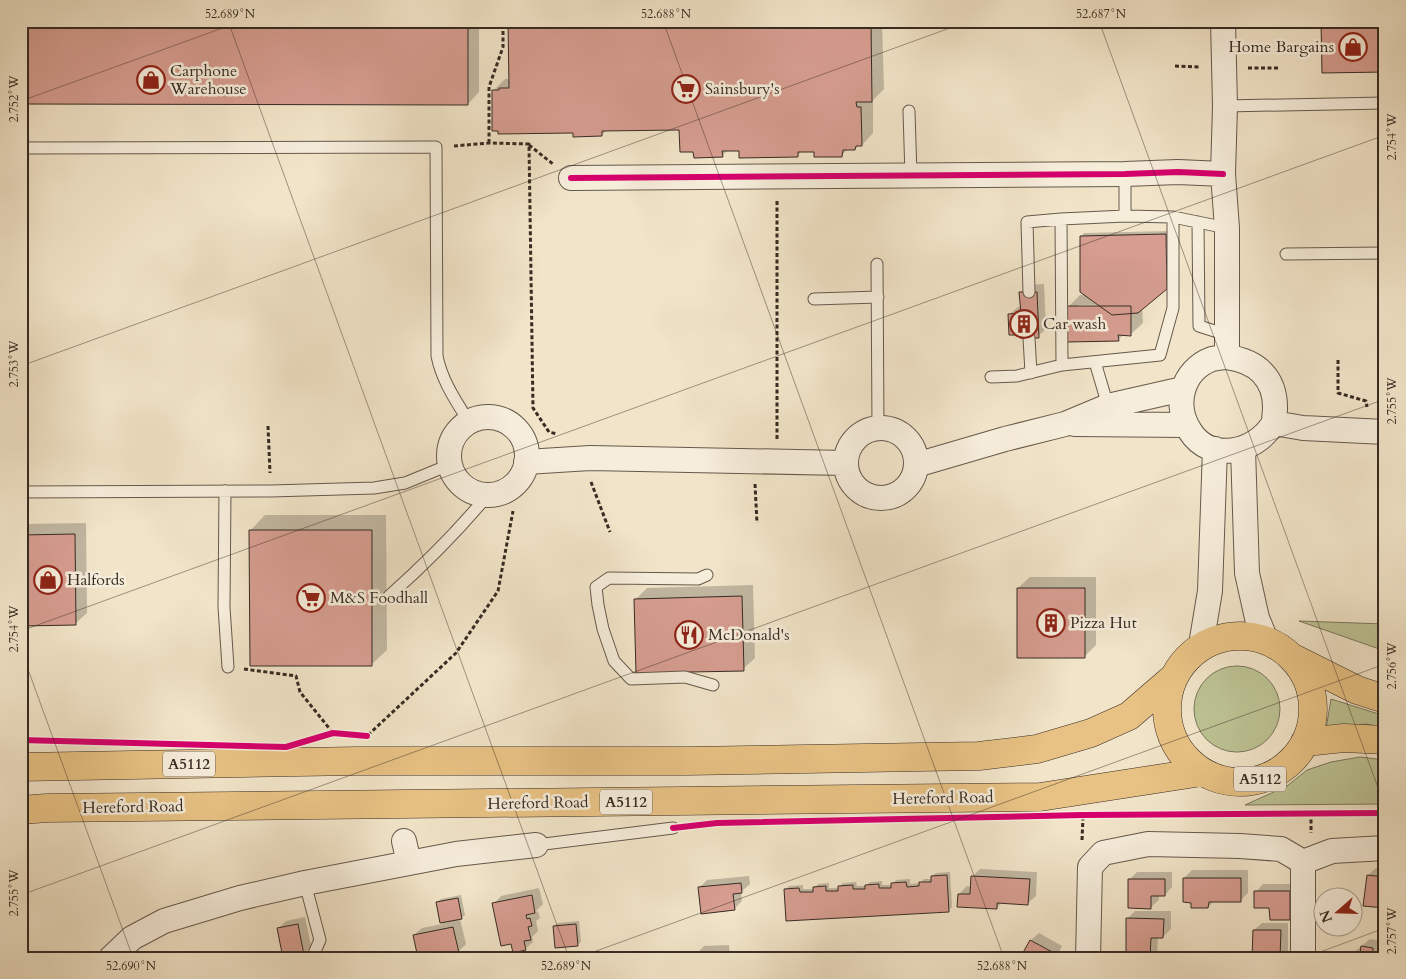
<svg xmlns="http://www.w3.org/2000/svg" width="1406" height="979" viewBox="0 0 1406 979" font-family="Cardo,serif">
  <rect width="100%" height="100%" fill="#f1e4c8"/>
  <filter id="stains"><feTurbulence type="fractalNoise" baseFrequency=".004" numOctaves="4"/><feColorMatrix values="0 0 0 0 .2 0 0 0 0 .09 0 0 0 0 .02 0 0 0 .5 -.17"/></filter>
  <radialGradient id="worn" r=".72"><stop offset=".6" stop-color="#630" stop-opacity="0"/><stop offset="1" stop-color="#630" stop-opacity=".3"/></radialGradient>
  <!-- green -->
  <path fill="#bdc394" stroke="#7a775c" d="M1299,621L1385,624V651Z
    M1194 709a43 43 0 1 1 86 0a43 43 0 1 1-86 0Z
    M1331,699L1385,716V728L1366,724L1326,729Z
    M1360,757L1385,760V804L1245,805L1287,786L1307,770L1331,762Z"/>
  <!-- shadow -->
  <path fill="#0003" fill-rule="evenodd" d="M21,21H479V92L468,104Z
    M510,21H882L884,89L873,100V133L862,145H859L855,149H848L842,155L815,151H802L797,156L741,150H728L722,156L695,150L681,129L607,130L602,135L574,132L493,91L505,79H510Z
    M1169,231L1170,285L1142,308L1143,323L1131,334H1124L1118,340L1068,307L1080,295H1087L1081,237L1084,233ZM1137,304L1078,308V305Z
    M1044,284L1046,329L1038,336L1010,314L1018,307L1021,306V293L1028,285Z
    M265,515H386L387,650L371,665L250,531Z
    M86,523L87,613L75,624H21V524Z
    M1030,577H1096V645L1084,657L1018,588Z
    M753,585L755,658L743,669L635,600L647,588Z
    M1376,868L1385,869V907L1368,875Z
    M980,869L1037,872L1036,896L1028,903L1002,902L997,908L959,894L967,886L971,887L972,877Z
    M1192,870H1248V893L1240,901H1214L1208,907L1184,878Z
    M950,872L952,907L948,911L787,920L786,889L789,886L803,885V889H814L818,884L829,883V888H839L843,883L856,882L857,886H866L870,882L882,881V885H892L896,880L910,879V884L920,883L924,879H932V876L936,873Z
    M1137,872H1172V887L1165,895H1159V900L1151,907L1129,880Z
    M749,876L750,884L741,892L742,901L734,909L699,888L707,880Z
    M1263,884H1297L1298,911L1290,918L1271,906L1256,892Z
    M539,888L543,904L535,912L538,911L540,918L536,921L538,931L532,937L533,942L525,949L494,904L501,896Z
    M461,895L465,915L460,919L466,944L458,952L447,958H419L414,935L422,928L442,924L438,902L441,899Z
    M1135,911H1171V929L1163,937H1158L1157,958H1127L1128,918Z
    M305,917L311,946L304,954L284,958L278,929L286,921Z
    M579,921L581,942L577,945L554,926L558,923Z
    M1262,923H1288V958H1254V930Z
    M1039,933L1062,946L1056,958H1021L1031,940Z
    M1370,939L1381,941L1380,949L1385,950V958H1353V953Z
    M729,945L730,958H696V954L704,946Z
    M363,953L364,958H341Z
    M930,954L931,958H897L899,955Z"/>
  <!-- building -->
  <path fill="#d69d90" stroke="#372b23" d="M21,21H468V105L21,104Z
    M508,21H871L872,102H856L857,107H861L862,146H856L855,150H843L842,157H814V152H798V157L739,158V151H722L723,157L694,158L693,152H680L679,130L602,131V136L573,137V133L498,134V131H492V90H499V88H509Z
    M1321,21H1385V72L1322,73Z
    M1166,234L1167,289L1138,313L1112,315L1080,292V236Z
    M1019,292H1037L1039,338H1020V335H1009L1008,314L1021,313Z
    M1067,306H1131V336L1118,335L1119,341L1067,342Z
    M249,530H372V666H250Z
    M75,534L76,625L21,626V535Z
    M1017,588H1085V658H1017Z
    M742,596L744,671L636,673L634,599Z
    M947,875L949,912L786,921L784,889L799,888L800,892H813V887L826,886V891H838V886L853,885V889H865V885L879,884V888H891V883L906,882L907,887L919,886V882H931V876Z
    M1367,875L1385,877V908L1363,906Z
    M971,876L1030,879L1028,905L997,903V909L957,907L958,894H970Z
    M1183,878H1241V902H1209L1208,908H1191V903L1183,902Z
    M1128,879H1165V896H1151V909L1128,908Z
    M741,883L742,893L733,894L735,910L701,914L698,887Z
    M1254,891H1290V920H1270L1269,908H1254Z
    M532,895L535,913L526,915L527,919L530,918L532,926L528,927L531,940L524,941L526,950L513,953L511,944L501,946L492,903Z
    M458,898L462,919L440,923L436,902Z
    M1126,918L1164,919L1163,938H1151L1150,958H1126Z
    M298,924L304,955L283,958L277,928Z
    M576,924L578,946L555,948L553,926Z
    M453,927L459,953L441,958H418L413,935Z
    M1253,930H1281L1280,958H1252Z
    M1030,940L1056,954L1054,958H1020Z
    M1361,946L1373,948V956L1383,958H1351L1352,953H1360Z
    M722,952V958H695V953Z"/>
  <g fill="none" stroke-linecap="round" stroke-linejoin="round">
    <defs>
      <path id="lane" d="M1225,106L1385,103
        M909,111L911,176
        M21,148L436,147L437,356C442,381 456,401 469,422
        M1125,174V216
        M1198,222L1199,326L1227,335
        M1286,254L1385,253
        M877,264L878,428
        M1029,292L1027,222L1061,219
        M814,299L878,297
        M1029,338L1031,373
        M1095,362L1108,406
        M1062,365L1061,219L1125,216L1173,217
        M991,377L1017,376L1062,365L1160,355L1173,308V217L1227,228
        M225,491L224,607L228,667
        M21,492L271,491L374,488L405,483L449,465
        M707,575L698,579L609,578L596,587L598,605L603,629L614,661L631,679L685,677L713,685
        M389,596C424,565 457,532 487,496
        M536,845L673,828
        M305,883L320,940L312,958"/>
      <path id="street" d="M1223,21L1225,106L1223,174L1227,228V357
        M571,178L1125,174L1178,172L1223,174
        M1227,357C1257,361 1276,378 1275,410C1274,414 1275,420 1273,424C1255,453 1210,463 1190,431C1173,405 1182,370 1212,359C1217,358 1223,357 1227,357Z
        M449 456a39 39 0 1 1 78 0a39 39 0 1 1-78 0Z
        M1274,423L1303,428L1385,432
        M1075,424L1186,425
        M846 463a35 35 0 1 1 70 0a35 35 0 1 1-70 0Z
        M1243,449L1247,573L1257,618L1266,640
        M526,462L590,458L845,463
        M916,465L1005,439L1065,424L1108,406L1183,389
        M1201,645L1210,591L1215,449
        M404,841L409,863
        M111,958L132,938L164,921L240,898L305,883L456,854L536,845
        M1088,958L1090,867L1103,853L1148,844L1240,846L1281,849L1303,862L1332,851L1385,848
        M1303,958V862"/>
      <path id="primary" d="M1167 709a73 73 0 1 1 146 0a73 73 0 1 1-146 0Z
        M1293,658L1357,690L1385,699
        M1305,742L1344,738L1385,740
        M21,767L357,761H688L979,756L1037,749L1091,733L1129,716L1173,678
        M21,810L47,808L1040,797L1202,772"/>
    </defs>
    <!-- lane casing -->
    <use href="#lane" stroke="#66594c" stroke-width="13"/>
    <!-- street casing -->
    <use href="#street" stroke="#66594c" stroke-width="26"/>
    <!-- primary casing -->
    <use href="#primary" stroke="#372b23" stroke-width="29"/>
    <!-- path -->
    <path stroke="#372b23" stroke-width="3" stroke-dasharray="4 2.5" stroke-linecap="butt" d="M1175,66L1199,67
      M1248,68H1280
      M489,143V87L503,47V21
      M529,145L553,164
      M454,146L489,143L529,144L533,408L549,432L557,434
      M1338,360V393L1366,401L1367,407
      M268,426L270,473
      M777,439V200
      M591,482L610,532
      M755,484L757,523
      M244,669L296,676L300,692L333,733
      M368,735L456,653L498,591L513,511
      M1311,813V833
      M1082,840L1083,817"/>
    <!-- lane -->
    <use href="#lane" stroke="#f6eddb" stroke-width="11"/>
    <!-- street -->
    <use href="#street" stroke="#f6eddb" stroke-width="24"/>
    <!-- primary -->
    <use href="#primary" stroke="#e8c284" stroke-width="28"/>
    <defs>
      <path id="cycleway" d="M571,178L1125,174L1178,172L1223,174
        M21,740L286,747L333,733L367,736
        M673,828L717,823L1083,815L1385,813"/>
    </defs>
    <!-- cycleway casing -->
    <use href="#cycleway" stroke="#f6eddb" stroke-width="9"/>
    <!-- cycleway -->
    <use href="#cycleway" stroke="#d6006c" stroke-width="6"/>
  </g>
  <!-- ticks -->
  <path fill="none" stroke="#372b23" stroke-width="1" stroke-opacity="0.45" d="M228,21L569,958M663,21L1004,958M1099,21L1385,807M21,101L242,21M21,366L969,21M21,631L1385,135M21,650L133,958M21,895L1385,399M577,958L1385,664M1304,958L1385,928"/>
  <!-- icons -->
  <defs>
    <symbol id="shop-ring" viewBox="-11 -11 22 22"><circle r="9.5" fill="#f6eddb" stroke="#8f2418" stroke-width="1.5"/><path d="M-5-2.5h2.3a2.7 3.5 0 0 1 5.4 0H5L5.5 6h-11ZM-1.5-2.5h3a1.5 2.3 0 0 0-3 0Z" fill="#8f2418"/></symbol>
    <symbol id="supermarket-ring" viewBox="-11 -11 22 22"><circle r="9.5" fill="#f6eddb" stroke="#8f2418" stroke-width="1.5"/><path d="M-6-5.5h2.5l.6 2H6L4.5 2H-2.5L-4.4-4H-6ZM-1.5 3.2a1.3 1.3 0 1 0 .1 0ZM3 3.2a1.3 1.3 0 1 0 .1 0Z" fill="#8f2418"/></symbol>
    <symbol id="building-ring" viewBox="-11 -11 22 22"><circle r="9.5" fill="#f6eddb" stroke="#8f2418" stroke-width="1.5"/><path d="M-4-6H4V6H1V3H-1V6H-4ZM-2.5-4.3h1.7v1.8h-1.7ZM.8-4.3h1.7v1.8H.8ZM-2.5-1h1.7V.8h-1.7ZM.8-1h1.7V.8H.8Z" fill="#8f2418"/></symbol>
    <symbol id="restaurant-ring" viewBox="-11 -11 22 22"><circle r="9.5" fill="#f6eddb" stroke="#8f2418" stroke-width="1.5"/><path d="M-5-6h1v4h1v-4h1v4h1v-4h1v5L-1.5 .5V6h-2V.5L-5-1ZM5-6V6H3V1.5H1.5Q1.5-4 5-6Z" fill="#8f2418"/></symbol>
  </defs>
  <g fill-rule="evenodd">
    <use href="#shop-ring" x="1337" y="31" width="32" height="32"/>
    <use href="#shop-ring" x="135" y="64" width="32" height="32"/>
    <use href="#supermarket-ring" x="670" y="73" width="32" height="32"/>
    <use href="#building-ring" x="1008" y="308" width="32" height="32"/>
    <use href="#shop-ring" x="32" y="564" width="32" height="32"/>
    <use href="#supermarket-ring" x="295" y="582" width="32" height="32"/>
    <use href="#building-ring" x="1035" y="607" width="32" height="32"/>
    <use href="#restaurant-ring" x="673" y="619" width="32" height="32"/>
  </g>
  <g text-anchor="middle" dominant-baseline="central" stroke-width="5" stroke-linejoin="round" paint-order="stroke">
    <!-- shield labels -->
    <g fill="#f6eddb" stroke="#70655a" stroke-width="1">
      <rect x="163" y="751.5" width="52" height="25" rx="4"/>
      <rect x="1234" y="766.5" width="52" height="25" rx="4"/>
      <rect x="600" y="789.5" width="52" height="25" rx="4"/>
    </g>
    <g font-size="15" font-weight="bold" fill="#372b23">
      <text x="189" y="764">A5112</text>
      <text x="1260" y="779">A5112</text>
      <text x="626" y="802">A5112</text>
    </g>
    <!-- poi labels -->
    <g font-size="16" fill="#372b23" stroke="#f6eddb" text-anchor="start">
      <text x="1334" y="47" text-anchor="end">Home Bargains</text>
      <text x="170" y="71">Carphone<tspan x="170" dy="18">Warehouse</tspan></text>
      <text x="705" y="89">Sainsbury's</text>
      <text x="1043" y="324">Car wash</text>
      <text x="67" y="580">Halfords</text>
      <text x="330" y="598">M&amp;S Foodhall</text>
      <text x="1070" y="623">Pizza Hut</text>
      <text x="708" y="635">McDonald's</text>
    </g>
    <!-- street labels -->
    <g font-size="16" fill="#372b23" stroke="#f6eddb">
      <text transform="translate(943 798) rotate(-1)">Hereford Road</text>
      <text transform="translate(538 803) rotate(-1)">Hereford Road</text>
      <text transform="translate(133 807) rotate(-1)">Hereford Road</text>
    </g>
  </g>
  <!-- margin -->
  <rect width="1406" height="979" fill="none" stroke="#f1e4c8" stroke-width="55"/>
  <!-- north arrow -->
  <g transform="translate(1338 912) rotate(250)"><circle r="24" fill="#f6eddb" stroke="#aa9f91"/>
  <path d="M0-4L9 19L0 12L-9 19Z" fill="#8f2418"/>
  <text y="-8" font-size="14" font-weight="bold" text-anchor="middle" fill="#372b23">N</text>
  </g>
  <rect x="28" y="28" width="1350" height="924" fill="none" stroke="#372b23" stroke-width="2"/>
  <g font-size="12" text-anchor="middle" fill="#372b23">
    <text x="230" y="18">52.689°N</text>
    <text x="666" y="18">52.688°N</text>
    <text x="1101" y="18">52.687°N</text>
    <text transform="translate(14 99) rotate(-90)" y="4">2.752°W</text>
    <text transform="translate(1392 137) rotate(-90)" y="4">2.754°W</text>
    <text transform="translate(14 364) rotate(-90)" y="4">2.753°W</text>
    <text transform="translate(1392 401) rotate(-90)" y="4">2.755°W</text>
    <text transform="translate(14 629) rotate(-90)" y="4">2.754°W</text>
    <text transform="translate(1392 666) rotate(-90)" y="4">2.756°W</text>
    <text transform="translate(14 893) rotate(-90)" y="4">2.755°W</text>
    <text transform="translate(1392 931) rotate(-90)" y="4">2.757°W</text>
    <text x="131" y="970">52.690°N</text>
    <text x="566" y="970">52.689°N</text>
    <text x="1002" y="970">52.688°N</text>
  </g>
  <rect width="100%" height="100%" filter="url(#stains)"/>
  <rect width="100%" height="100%" fill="url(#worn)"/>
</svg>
